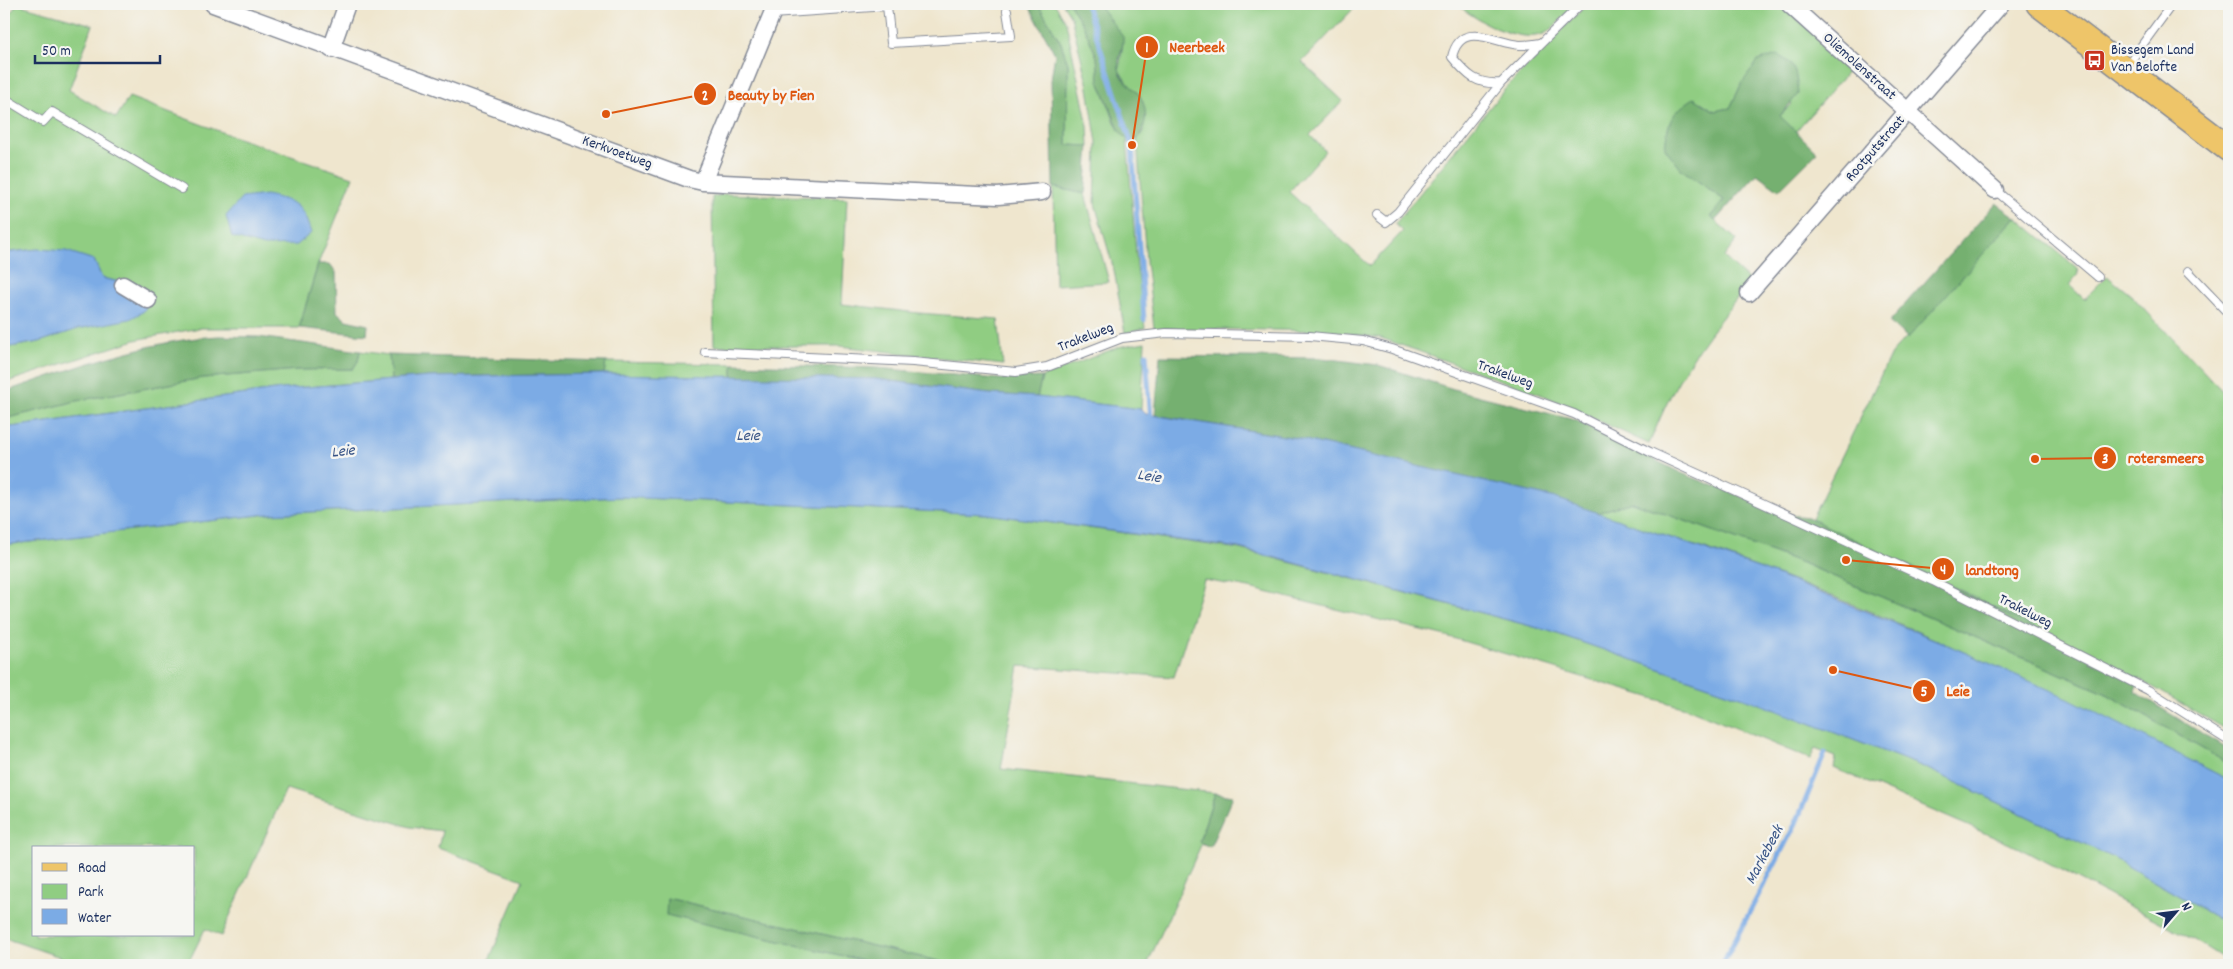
<svg xmlns="http://www.w3.org/2000/svg" width="2233" height="969" viewBox="0 0 2233 969" font-family="Dekko,sans-serif">
  <rect width="100%" height="100%" fill="#f6f6f2"/>
  <filter id="ink" filterUnits="userSpaceOnUse"><feTurbulence type="fractalNoise" baseFrequency=".02" numOctaves="2"/><feDisplacementMap in="SourceGraphic" scale="10" xChannelSelector="R" yChannelSelector="G"/><feConvolveMatrix kernelMatrix="1 2 1 2 8 2 1 2 1" color-interpolation-filters="sRGB"/></filter>
  <filter id="wash" filterUnits="userSpaceOnUse"><feTurbulence type="fractalNoise" baseFrequency=".0096" numOctaves="4" result="noise"/><feDisplacementMap in="SourceGraphic" scale="20" xChannelSelector="R" yChannelSelector="G"/><feGaussianBlur stdDeviation="1.12" result="paint"/><feColorMatrix in="noise" values="0 0 0 0 0 0 0 0 0 0 0 0 0 0 0 0 0 1.4 0 .05"/><feComposite in="paint" operator="in"/></filter>
  <g filter="url(#wash)">
    <rect width="100%" height="100%" fill="#efe6ce"/>
    <!-- green -->
    <path fill="#90cd82" stroke="#567e70" fill-rule="evenodd" d="M17,4L93,25L69,90L116,118L129,97L232,136L353,177L318,264L299,328H200L135,340L4,383V348L39,342L78,329L124,283L102,278L94,260C57,248 42,248 4,253V14L8,17Z
      M1038,4H1055L1066,22L1088,126L1089,146L1067,145L1068,64L1061,43Z
      M1063,4H1070L1084,27L1097,57L1099,81L1115,122L1120,132L1127,139L1137,267L1145,328L1125,333L1114,270L1095,204L1097,143L1087,82L1071,17Z
      M1098,4H1358L1302,62L1343,101L1310,135L1325,151L1289,192L1370,266L1403,231L1395,224L1504,90L1587,4H1780L1852,67L1795,132L1780,116L1792,104L1742,83L1730,108L1715,111L1702,102L1681,169L1724,200L1711,217L1737,240L1724,257L1751,282C1722,316 1694,352 1673,391C1664,408 1657,426 1649,444L1545,396L1381,338L1329,331L1154,328L1146,261L1137,140L1144,130L1140,96L1129,86L1119,70L1123,43Z
      M1457,4H1574C1565,14 1554,31 1541,35C1516,42 1474,20 1457,4Z
      M1053,187L1085,194L1109,282L1055,285Z
      M724,194L847,198L842,304L918,313L998,319L1003,365L840,346H714L712,197Z
      M2016,217L2077,268L2078,274L2069,285L2084,299L2107,276L2132,296L2229,398V731L2139,679L2099,660L1956,588L1811,520L1891,354Z
      M1145,342L1141,409L1037,397L1042,377L1118,347Z
      M360,351L389,355L391,380L282,389L4,428V419L81,400L203,378L297,370L353,369L358,361Z
      M606,362L733,364V377L604,374Z
      M620,497L987,514L1239,549L1549,631L1744,698L1924,767L2112,857L2229,925V962L2194,940L2019,848L1834,768L1836,757L1815,749L1810,759L1689,709L1446,636L1249,588L1204,580L1174,677L1019,666L1001,769L1215,793L1199,841L1202,843L1147,965H955L667,898V915L882,965H487L523,880L438,848L442,831L410,827L286,789L221,936L205,929L187,965H84L4,938V545L268,514ZM34,848H194V935H34Z
      M1632,502L1800,562L2105,693L2229,764V780C2077,703 1924,629 1764,570C1709,549 1652,532 1596,513Z"/>
    <!-- forest -->
    <path fill="#74b070" stroke="#487067" d="M1028,4H1038L1061,43L1068,64L1067,145L1089,146L1085,194L1053,187L1051,79L1055,54Z
      M1070,4H1098L1123,37C1124,48 1117,58 1119,68C1120,80 1134,87 1140,96C1149,111 1146,127 1137,140L1127,139L1120,132L1099,81L1097,57L1084,27Z
      M1777,55C1797,65 1796,73 1798,94L1780,116L1817,152L1779,190L1757,174L1715,221L1710,217L1724,200L1681,169L1665,148C1668,120 1671,113 1694,98L1715,111L1730,108L1742,83L1758,61Z
      M1996,203L2016,217L1908,338L1889,322Z
      M318,264H330L336,272L337,312L346,320L368,325L367,335L299,328Z
      M219,336L259,337L360,351L358,361L353,369L297,370L203,378L81,400L4,419V392C71,369 148,340 219,336Z
      M389,355L606,362L604,374L429,377L391,380Z
      M1160,356L1322,358L1378,365L1460,391L1575,420L1681,473L1789,515L1808,517L2139,679L2135,692L2229,750V764L2105,693L1800,562L1632,502L1596,513L1555,498L1296,438L1155,415Z
      M733,364L877,368L999,379L1042,377L1037,397L989,394L876,379L733,377Z
      M1215,793L1233,796L1210,847L1199,842Z
      M667,898L955,965H882L666,915Z"/>
    <!-- water -->
    <path fill="#7babe5" stroke="#4b6da2" d="M266,195C296,202 301,202 311,233L297,245L264,246L232,237L226,216L242,198Z
      M37,249L66,251L94,260L102,278L124,283L149,299L144,311L130,319L78,329L39,342L4,348V253Z
      M604,374L876,379L989,394L1037,397L1141,409L1146,414L1296,438L1555,498L1764,570L1941,642L2068,698L2229,780V925L2112,857L1924,767L1744,698L1549,631L1239,548L987,514L620,497L268,514L4,545V428L282,389L429,377Z"/>
    <g fill="none" stroke-linecap="round" stroke-linejoin="round">
      <!-- stream -->
      <path stroke="#7babe5" stroke-width="5" d="M1086,4L1132,145L1144,320
        M1146,354L1151,421
        M1722,965L1796,823L1825,753"/>
    </g>
  </g>
  <g filter="url(#ink)">
    <g fill="none" stroke-linecap="round" stroke-linejoin="round">
      <defs>
        <path id="lane" d="M772,14L887,6L891,43L1011,36L1007,11
          M1540,43C1533,44 1527,45 1520,45C1494,43 1461,19 1452,57C1467,75 1476,85 1501,83L1581,4
          M2126,67L2172,4
          M4,98L43,122L52,112L182,189
          M1995,190L2098,277
          M1377,215L1386,222L1398,212L1501,83
          M2188,271L2229,314
          M705,352L913,362L1016,372L1047,367L1122,338L1166,333L1310,336L1363,341L1392,349L1574,414L1650,452L1933,581L2148,690L2229,741"/>
        <path id="street" d="M213,4L689,179L703,182L998,196L1042,192
          M1789,4L1995,190
          M331,49L347,4
          M703,182L776,4
          M123,285L148,300
          M1749,293L2001,4"/>
        <path id="primary" d="M2039,4L2229,149"/>
      </defs>
      <!-- lane casing -->
      <use href="#lane" stroke="#858a96" stroke-width="10"/>
      <!-- street casing -->
      <use href="#street" stroke="#858a96" stroke-width="19"/>
      <!-- primary casing -->
      <use href="#primary" stroke="#858a96" stroke-width="28"/>
      <!-- lane -->
      <use href="#lane" stroke="#fff" stroke-width="8"/>
      <!-- street -->
      <use href="#street" stroke="#fff" stroke-width="16"/>
      <!-- primary -->
      <use href="#primary" stroke="#eec569" stroke-width="25"/>
    </g>
  </g>
  <!-- icons -->
  <defs>
    <symbol id="bus-square" viewBox="-11 -11 22 22"><rect x="-9" y="-9" width="18" height="18" rx="4" fill="#c8321e" stroke="#f6f6f2"/><path d="M-5-6H5V4H4V6H2V4H-2V6H-4V4H-5ZM-3.5-4V0h7V-4ZM-3.5 1.2v1.5H-2V1.2ZM2 1.2v1.5H3.5V1.2Z" fill="#fff"/></symbol>
  </defs>
  <g fill-rule="evenodd">
    <use href="#bus-square" x="2082" y="48" width="25" height="25"/>
  </g>
  <g text-anchor="middle" dominant-baseline="central" stroke-width="5" stroke-linejoin="round" paint-order="stroke">
    <!-- poi labels -->
    <g font-size="15" fill="#1b2f5e" stroke="#f6f6f2" text-anchor="start">
      <text x="2111" y="51">Bissegem Land<tspan x="2111" dy="17">Van Belofte</tspan></text>
    </g>
    <!-- street labels -->
    <g font-size="15" fill="#1b2f5e" stroke="#f6f6f2">
      <text transform="translate(1859 67) rotate(42)">Oliemolenstraat</text>
      <text transform="translate(1876 149) rotate(-49)">Rootputstraat</text>
      <text transform="translate(617 153) rotate(20)">Kerkvoetweg</text>
      <text transform="translate(1086 338) rotate(-21)">Trakelweg</text>
      <text transform="translate(1505 375) rotate(20)">Trakelweg</text>
      <text transform="translate(2025 612) rotate(27)">Trakelweg</text>
    </g>
    <!-- water labels -->
    <g font-size="16" font-style="italic" fill="#385486" stroke="#f6f6f2">
      <text x="748" y="436">Leie</text>
      <text transform="translate(343 452) rotate(-6)">Leie</text>
      <text transform="translate(1149 477) rotate(9)">Leie</text>
      <text transform="translate(1765 855) rotate(-62)">Markebeek</text>
    </g>
  </g>
  <!-- callouts -->
  <path fill="none" stroke="#de5710" stroke-width="2" d="M1132 145L1147 47M606 114L705 94M2035 459L2105 458M1846 560L1943 569M1833 670L1924 691"/>
  <g fill="#de5710" stroke="#f6f6f2" stroke-width="2">
    <circle cx="1132" cy="145" r="5"/>
    <circle cx="606" cy="114" r="5"/>
    <circle cx="2035" cy="459" r="5"/>
    <circle cx="1846" cy="560" r="5"/>
    <circle cx="1833" cy="670" r="5"/>
    <circle cx="1147" cy="47" r="12"/>
    <circle cx="705" cy="94" r="12"/>
    <circle cx="2105" cy="458" r="12"/>
    <circle cx="1943" cy="569" r="12"/>
    <circle cx="1924" cy="691" r="12"/>
  </g>
  <g font-size="15" text-anchor="middle" font-weight="bold" fill="#fff">
    <text x="1147" y="52">1</text>
    <text x="705" y="100">2</text>
    <text x="2105" y="463">3</text>
    <text x="1943" y="574">4</text>
    <text x="1924" y="696">5</text>
  </g>
  <g font-size="16" text-anchor="middle" font-weight="bold" fill="#de5710" stroke="#f6f6f2" stroke-width="5" stroke-linejoin="round" paint-order="stroke">
    <text x="1197" y="52">Neerbeek</text>
    <text x="771" y="100">Beauty by Fien</text>
    <text x="2166" y="463">rotersmeers</text>
    <text x="1992" y="575">landtong</text>
    <text x="1958" y="696">Leie</text>
  </g>
  <!-- margin -->
  <rect width="2233" height="969" fill="none" stroke="#f6f6f2" stroke-width="20"/>
  <!-- legend -->
  <rect x="32" y="846" width="162" height="90" fill="#f6f6f2" stroke="#9ea6b7"/>
  <rect x="42" y="863" width="25" height="8" fill="#eec569" stroke="#9ea6b7"/>
  <text x="78" y="872" font-size="15" fill="#1b2f5e">Road</text>
  <rect x="42" y="884" width="25" height="15" fill="#90cd82" stroke="#9ea6b7"/>
  <text x="78" y="896" font-size="15" fill="#1b2f5e">Park</text>
  <rect x="42" y="909" width="25" height="15" fill="#7babe5" stroke="#9ea6b7"/>
  <text x="78" y="922" font-size="15" fill="#1b2f5e">Water</text>
  <!-- north arrow -->
  <g transform="translate(2176 912) rotate(62)" stroke="#f6f6f2" stroke-width="4" paint-order="stroke">
  <path d="M0-4L9 19L0 12L-9 19Z" fill="#1b2f5e"/>
  <text y="-8" font-size="14" font-weight="bold" text-anchor="middle" fill="#1b2f5e">N</text>
  </g>
  <!-- scale -->
  <path d="M35 55v8h125v-8" fill="none" stroke="#1b2f5e" stroke-width="2.5"/>
  <text x="42" y="55" font-size="15" fill="#1b2f5e" stroke="#f6f6f2" stroke-width="4" paint-order="stroke">50 m</text>
</svg>
